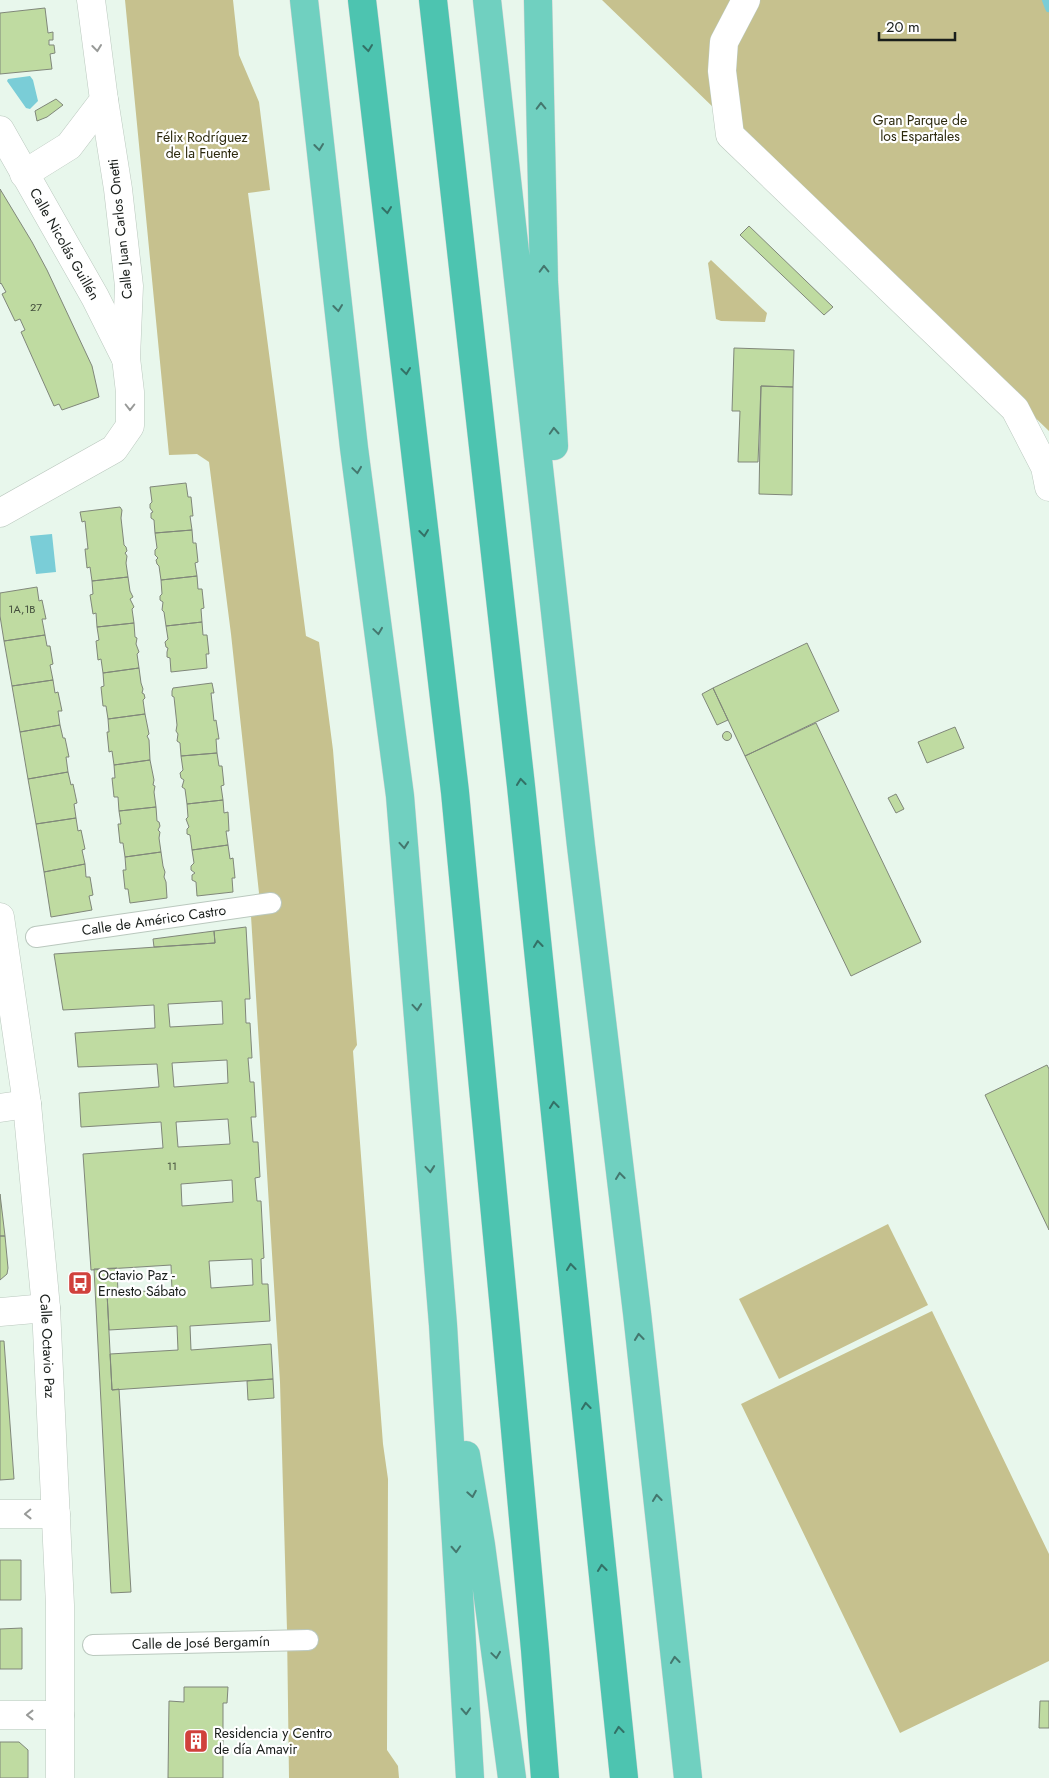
<svg xmlns="http://www.w3.org/2000/svg" width="1049" height="1778" viewBox="0 0 1049 1778" font-family="Jost,sans-serif">
  <rect width="100%" height="100%" fill="#e8f7ec"/>
  <!-- green -->
  <path fill="#c6c18e" d="M125,0H233L239,55L259,102L270,190L248,193L306,636L319,642L333,750L357,1045L353,1051L383,1444L388,1479L387,1750L398,1766L399,1778H289L287,1630L280,1382L251,916L259,893L231,634L209,462L197,454L169,455Z
    M602,0H1049V431Z
    M711,260L767,313L765,322L721,321L716,319L708,263Z
    M888,1224L928,1305L779,1379L739,1299Z
    M932,1311L1049,1554V1661L900,1733L741,1404Z"/>
  <!-- water -->
  <path fill="#7acdd7" d="M30,76L33,80L38,101L30,109L26,108L7,81L8,79Z
    M52,534L56,572L36,574L30,536Z"/>
  <g fill="none" stroke-linecap="round" stroke-linejoin="round">
    <!-- stream -->
    <path stroke="#7acdd7" stroke-width="8" d="M1046,0L1049,8"/>
  </g>
  <!-- building -->
  <path fill="#bfdba1" stroke="#80877a" fill-rule="evenodd" d="M45,8L48,33L53,32V40H49V45H54L55,53L50,54L52,69L0,74V13Z
    M56,99L63,105L47,117L37,121L35,111Z
    M0,189L32,242L47,270L92,366L99,397L62,410L59,404L54,406L21,332L25,330L20,319L15,321L2,294L6,292L1,283L0,284Z
    M749,226L833,307L824,315L740,235Z
    M734,348L794,350L793,387L761,386L758,462H738L740,411H732Z
    M761,386L793,387L792,495L759,494Z
    M186,483L188,497H191L193,516H190L192,530L155,533L154,520L151,518V513L153,512L150,508V504L152,502L150,487Z
    M120,507L122,510L121,518L124,545L126,547L127,551L125,553L127,556L126,563L128,577L92,581L90,567L87,568L85,549H88L85,521L82,522L80,512Z
    M192,530L193,543H196L198,562L195,563L197,576L161,580L159,566L157,564L156,560L158,558L155,555V550L157,548L155,533Z
    M197,576L198,589H202L204,608L201,609L202,622L166,626L164,612L162,610L163,602L160,600V596L162,594L161,580Z
    M128,577L130,591L133,597L130,599L134,607L132,609L134,623L97,627L96,613L93,614L90,595L93,594L92,581Z
    M37,587L39,601L42,600L46,619H42L45,635L4,641L0,616V593Z
    M202,622L203,635H207L209,654H206L207,668L171,672L170,658L167,657V652L168,648L166,647L165,642L168,639L166,626Z
    M134,623L135,637L137,638L136,644L139,652L137,654L139,668L103,673L101,659L98,660L96,641L99,640L97,627Z
    M45,635L47,646H50L53,664L50,665L53,680L12,686L4,641Z
    M807,643L839,711L745,756L713,688Z
    M139,668L141,683L143,689L142,693L144,694L145,698L143,700L145,714L108,719L106,706H103L101,687L104,686L103,673Z
    M53,680L55,693L58,692L62,711H58L60,725L20,732L12,686Z
    M212,683L214,693H211L214,721L216,720L219,739H216L217,753L181,756L180,743L177,741L178,734L176,731L177,725L174,697L172,696V691L173,688Z
    M713,688L728,720L717,725L702,694Z
    M145,714L149,734L147,736L149,740L150,760L114,765L112,751L109,752L107,732H109L108,719Z
    M816,723L921,942L851,976L745,756Z
    M60,725L63,738H65L69,757H66L68,772L28,779L20,732Z
    M955,727L964,748L927,763L918,742Z
    M722.5 736a4.5 4.5 0 1 1 9 0a4.5 4.5 0 1 1-9 0Z
    M217,753L219,766H222L224,785L221,786L223,800L187,804L185,789L182,787L184,780L181,778L180,773L183,770L181,756Z
    M150,760L154,780L153,785L155,786L154,792L156,807L119,811L118,797H114L112,778H115L114,765Z
    M68,772L71,785L73,784L77,803L74,804L76,818L36,824L28,779Z
    M896,794L904,809L896,813L888,798Z
    M223,800L224,813L228,812L229,831H226L228,845L192,850L190,835L187,834V829L189,827L186,819L188,817L187,804Z
    M156,807L157,821L159,822L160,826L158,830L160,832L159,838L161,852L125,857L123,843H120L118,824H121L119,811Z
    M76,818L78,831L81,830L85,849L82,850L85,864L44,872L36,824Z
    M228,845L230,859L233,858L235,878H232L233,892L197,896L196,882L192,880V875L195,873L191,870V866L194,863L192,850Z
    M161,852L163,866L165,872L164,877L166,882L167,898L130,903L128,889H125L123,870H126L125,857Z
    M85,864L86,877H90L93,895L89,896L92,910L51,917L44,872Z
    M246,927L250,999H245L246,1023H250L252,1058H248L250,1082H254L256,1117H251L253,1142H258L260,1177L255,1178L257,1201H261L264,1258L261,1259L262,1284H268L270,1321L190,1326L191,1350L271,1344L273,1379L112,1390L110,1354L178,1350L177,1326L109,1330L107,1293L172,1290L171,1265L91,1270L83,1154L163,1148L161,1122L81,1127L79,1093L159,1087L157,1064L78,1067L75,1033L155,1028L154,1005L63,1010L54,954L215,943L214,931ZM222,1001L223,1024L170,1027L168,1004ZM227,1060L228,1083L174,1087L172,1063ZM228,1119L230,1144L178,1147L176,1122ZM232,1180L233,1202L182,1206L181,1184ZM252,1259L253,1285L211,1288L209,1261Z
    M214,931L215,943L154,947L153,939Z
    M1047,1065L1049,1069V1230L985,1095Z
    M0,1194L5,1236H0Z
    M0,1236H5L8,1268L7,1274L0,1280Z
    M117,1268L118,1293H107L112,1390L119,1389L131,1592L111,1593L94,1269Z
    M0,1341H4L14,1479L0,1480Z
    M273,1379L274,1398L248,1400L247,1381Z
    M0,1560H21V1600H0Z
    M22,1628V1669H0V1629Z
    M184,1687H228L227,1703H223V1778H168L169,1701L184,1702Z
    M1040,1701H1049V1728H1039Z
    M0,1742H19L28,1750V1778H0Z"/>
  <g fill="none" stroke-linecap="round" stroke-linejoin="round">
    <defs>
      <g id="pedestrian">
        <path id="s1" d="M36,937L271,903"/>
        <path id="s2" d="M93,1645L308,1640"/>
      </g>
      <g id="minor">
        <path d="M746,0L724,42L722,71L730,135L1015,409L1045,467L1049,487"/>
        <path id="s3" d="M0,130L95,297L125,357"/>
        <path d="M24,174L69,146L104,100L91,0"/>
        <path d="M0,513L114,449L130,426V392L126,358L129,286L118,189L104,100"/>
        <path id="s4" d="M0,917L27,1104L46,1308L60,1605V1778"/>
        <path d="M0,1108L27,1104"/>
        <path d="M0,1312L46,1308"/>
        <path d="M0,1514H56"/>
        <path d="M0,1715H60"/>
      </g>
      <path id="trunk" d="M304,0L354,448L400,796L443,1325L470,1778
        M487,0L581,846L637,1313L688,1778
        M538,0L544,282L554,446
        M466,1455L481,1545L512,1778"/>
      <path id="motorway" d="M362,0L455,792L505,1320L535,1650L545,1778
        M433,0L521,786L624,1778"/>
    </defs>
    <!-- pedestrian casing -->
    <use href="#pedestrian" stroke="#bac8be" stroke-width="22"/>
    <!-- minor casing -->
    <use href="#minor" stroke="#bac8be" stroke-width="29"/>
    <!-- trunk casing -->
    <use href="#trunk" stroke="#d6d6d6" stroke-width="29"/>
    <!-- motorway casing -->
    <use href="#motorway" stroke="#d6d6d6" stroke-width="29"/>
    <!-- pedestrian -->
    <use href="#pedestrian" stroke="#fff" stroke-width="20"/>
    <!-- minor -->
    <use href="#minor" stroke="#fff" stroke-width="28"/>
    <!-- trunk -->
    <use href="#trunk" stroke="#70d0c0" stroke-width="28"/>
    <!-- motorway -->
    <use href="#motorway" stroke="#4dc4b0" stroke-width="28"/>
  </g>
  <!-- one-way arrows -->
  <defs><path id="oneway-chevron" d="M-2-3.5L2.5 0L-2 3.5" fill="none" stroke-width="1.6" stroke-linecap="round" stroke-linejoin="round" transform="scale(1.25)"/></defs>
  <g stroke="#989a98">
    <use href="#oneway-chevron" transform="translate(97 48) rotate(83)"/>
    <use href="#oneway-chevron" transform="translate(130 407) rotate(90)"/>
    <use href="#oneway-chevron" transform="translate(28 1514) rotate(179)"/>
    <use href="#oneway-chevron" transform="translate(30 1715) rotate(-180)"/>
  </g>
  <g stroke="#337166">
    <use href="#oneway-chevron" transform="translate(368 48) rotate(83)"/>
    <use href="#oneway-chevron" transform="translate(387 210) rotate(83)"/>
    <use href="#oneway-chevron" transform="translate(406 371) rotate(83)"/>
    <use href="#oneway-chevron" transform="translate(424 533) rotate(83)"/>
    <use href="#oneway-chevron" transform="translate(521 782) rotate(-96)"/>
    <use href="#oneway-chevron" transform="translate(538 944) rotate(-96)"/>
    <use href="#oneway-chevron" transform="translate(554 1105) rotate(-96)"/>
    <use href="#oneway-chevron" transform="translate(571 1267) rotate(-96)"/>
    <use href="#oneway-chevron" transform="translate(586 1406) rotate(-96)"/>
    <use href="#oneway-chevron" transform="translate(602 1568) rotate(-96)"/>
    <use href="#oneway-chevron" transform="translate(619 1730) rotate(-96)"/>
  </g>
  <g stroke="#44776e">
    <use href="#oneway-chevron" transform="translate(541 106) rotate(-91)"/>
    <use href="#oneway-chevron" transform="translate(319 147) rotate(83)"/>
    <use href="#oneway-chevron" transform="translate(544 269) rotate(-91)"/>
    <use href="#oneway-chevron" transform="translate(338 308) rotate(83)"/>
    <use href="#oneway-chevron" transform="translate(554 431) rotate(-93)"/>
    <use href="#oneway-chevron" transform="translate(357 470) rotate(82)"/>
    <use href="#oneway-chevron" transform="translate(378 631) rotate(82)"/>
    <use href="#oneway-chevron" transform="translate(404 845) rotate(85)"/>
    <use href="#oneway-chevron" transform="translate(417 1007) rotate(85)"/>
    <use href="#oneway-chevron" transform="translate(430 1169) rotate(85)"/>
    <use href="#oneway-chevron" transform="translate(620 1176) rotate(-97)"/>
    <use href="#oneway-chevron" transform="translate(639 1337) rotate(-96)"/>
    <use href="#oneway-chevron" transform="translate(472 1494) rotate(80)"/>
    <use href="#oneway-chevron" transform="translate(657 1498) rotate(-96)"/>
    <use href="#oneway-chevron" transform="translate(456 1549) rotate(87)"/>
    <use href="#oneway-chevron" transform="translate(496 1655) rotate(82)"/>
    <use href="#oneway-chevron" transform="translate(675 1660) rotate(-96)"/>
    <use href="#oneway-chevron" transform="translate(466 1711) rotate(87)"/>
  </g>
  <!-- icons -->
  <defs>
    <symbol id="bus-square" viewBox="-11 -11 22 22"><rect x="-9" y="-9" width="18" height="18" rx="4" fill="#d0413c" stroke="#fff"/><path d="M-5-6H5V4H4V6H2V4H-2V6H-4V4H-5ZM-3.5-4V0h7V-4ZM-3.5 1.2v1.5H-2V1.2ZM2 1.2v1.5H3.5V1.2Z" fill="#fff"/></symbol>
    <symbol id="building-square" viewBox="-11 -11 22 22"><rect x="-9" y="-9" width="18" height="18" rx="4" fill="#d0413c" stroke="#fff"/><path d="M-4-6H4V6H1V3H-1V6H-4ZM-2.5-4.3h1.7v1.8h-1.7ZM.8-4.3h1.7v1.8H.8ZM-2.5-1h1.7V.8h-1.7ZM.8-1h1.7V.8H.8Z" fill="#fff"/></symbol>
  </defs>
  <g fill-rule="evenodd">
    <use href="#bus-square" x="66" y="1269" width="28" height="28"/>
    <use href="#building-square" x="182" y="1727" width="28" height="28"/>
  </g>
  <g text-anchor="middle" dominant-baseline="central" stroke-width="4.5" stroke-linejoin="round" paint-order="stroke">
    <!-- number labels -->
    <g font-size="11" fill="#424d3c">
      <text x="36" y="307">27</text>
      <text x="22" y="609">1A,1B</text>
      <text x="172" y="1166">11</text>
    </g>
    <!-- park labels -->
    <g font-size="14" fill="#2d2a0e" stroke="#fff">
      <text x="920" y="120">Gran Parque de<tspan x="920" dy="16">los Espartales</tspan></text>
      <text x="202" y="137">Félix Rodríguez<tspan x="202" dy="16">de la Fuente</tspan></text>
    </g>
    <!-- street labels -->
    <g font-size="14" fill="#191e1b" stroke="#fff">
      <text transform="translate(120 229) rotate(-96)">Calle Juan Carlos Onetti</text>
      <text stroke="none"><textPath href="#s3" startOffset="131">Calle Nicolás Guillén</textPath></text>
      <text stroke="none"><textPath href="#s1" startOffset="119">Calle de Américo Castro</textPath></text>
      <text stroke="none"><textPath href="#s4" startOffset="432">Calle Octavio Paz</textPath></text>
      <text stroke="none"><textPath href="#s2" startOffset="108">Calle de José Bergamín</textPath></text>
    </g>
    <!-- poi labels -->
    <g font-size="14" fill="#191e1b" stroke="#fff" text-anchor="start">
      <text x="98" y="1275">Octavio Paz -<tspan x="98" dy="16">Ernesto Sábato</tspan></text>
      <text x="214" y="1733">Residencia y Centro<tspan x="214" dy="16">de día Amavir</tspan></text>
    </g>
  </g>
  <!-- scale -->
  <path d="M879 32v8h76v-8" fill="none" stroke="#191e1b" stroke-width="2.5"/>
  <text x="886" y="32" font-size="15" fill="#191e1b" stroke="#ffffff" stroke-width="4" paint-order="stroke">20 m</text>
</svg>
